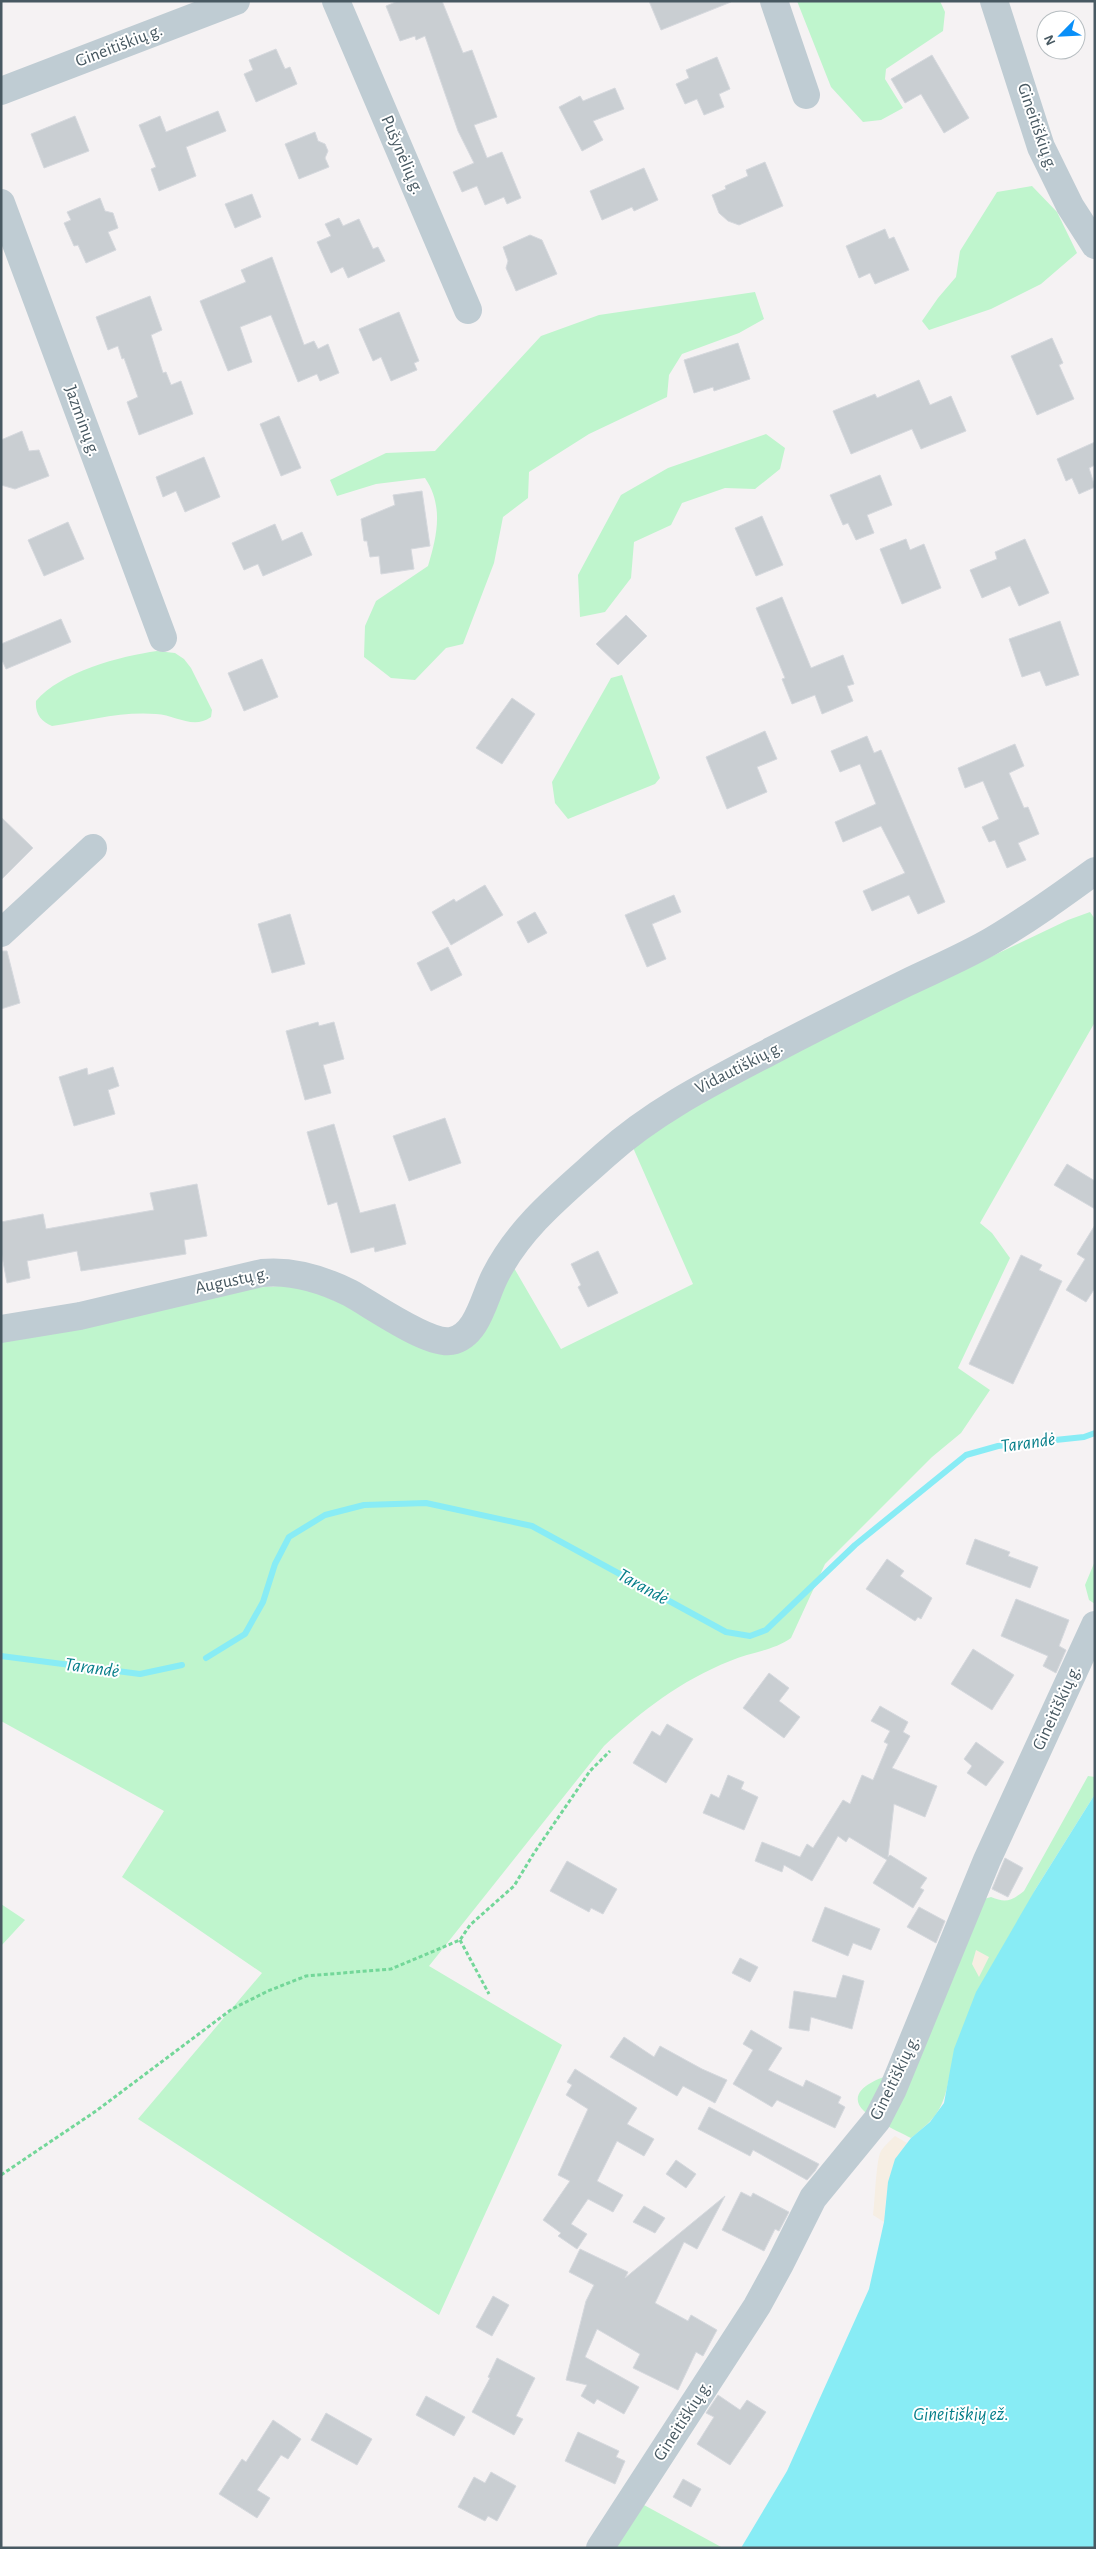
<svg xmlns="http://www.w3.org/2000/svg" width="1096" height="2549" viewBox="0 0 1096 2549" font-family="'Alegreya Sans',sans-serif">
  <rect width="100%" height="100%" fill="#f5f2f3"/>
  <!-- green -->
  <path fill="#bff5cd" d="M797,1H940L945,12L943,31L886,69L885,79L903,108L881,120L863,122L831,87Z
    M1032,186L1057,212L1077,253L1041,284L991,309L929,330L922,321L938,298L956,277L960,251L997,192Z
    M755,292L764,319L739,333L682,354L669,375L667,397L589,434L529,472L528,498L503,517L494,563L463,644L446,648L415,680L391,678L364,657L365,626L376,601L428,566C437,536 444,506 425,478L376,484L337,496L330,480L386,453L435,451L541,336L599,315Z
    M766,434L785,448L780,469L755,489L725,488L682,503L671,525L634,542L631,578L605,612L580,617L578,575L621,495L668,468Z
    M157,651L175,653L184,659L191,668L212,710L211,717C193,730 176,715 156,714C122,711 86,721 52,726C41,721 35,714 36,701C60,672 121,656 157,651Z
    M622,675L660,778L655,784L568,819L555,803L552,782L611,678Z
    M1090,912L1095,919V1022L980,1223L992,1233L1010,1258L958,1368L990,1390L961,1433L932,1457L825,1564L791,1638C773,1651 750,1652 730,1661C680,1681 643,1710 604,1746L429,1966L562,2045L439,2315L138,2119L262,1973L122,1877L164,1811L1,1721V1338L248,1288L298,1285L450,1350L510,1261L561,1349L693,1284L631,1143L789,1053L1068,920Z
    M1095,1561V1604L1089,1600L1085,1585Z
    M1088,1776L1095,1777V1794L1035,1890L949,2078C943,2110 936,2118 911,2138C898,2131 874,2121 864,2111C844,2092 877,2078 891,2075L984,1899L991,1897C1006,1903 1011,1901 1024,1891Z
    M1,1904L25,1920L1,1946Z
    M644,2505L723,2548H615Z"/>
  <!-- sand -->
  <path fill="#f6eee3" d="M976,1950L989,1957L979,1977L972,1964Z
    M895,2136L907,2143C887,2170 887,2189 884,2222L873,2215C875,2202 876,2159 881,2151C884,2146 890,2141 895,2136Z"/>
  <!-- water -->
  <path fill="#88ecf5" d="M1095,1794V2548H741L787,2471L869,2289L884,2222L888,2182L895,2159L911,2138L930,2122L944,2103L954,2049L976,1992L1035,1890Z"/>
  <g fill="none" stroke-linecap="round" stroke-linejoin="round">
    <!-- stream -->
    <path stroke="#88ecf5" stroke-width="6" d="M1,1656L140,1674L182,1665
      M206,1658L245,1634L263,1602L275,1564L289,1537L325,1515L364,1505L426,1503L532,1526L726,1632L750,1636L766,1630L855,1545L966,1455L998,1446L1084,1437L1095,1433"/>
  </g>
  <!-- building -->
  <path fill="#c9ced2" stroke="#d6d9de" d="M398,1H442L463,53L472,50L497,117L474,125L487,158L502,152L521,198L507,204L504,197L485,205L477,186L462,192L453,172L474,163L458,131L425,36L416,40L415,36L400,41L386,6Z
    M649,1H731V2L661,30Z
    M276,49L285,69L290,67L297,84L256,102L244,74L253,70L249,60Z
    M932,55L969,118L944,133L921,94L905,103L891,79Z
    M717,57L730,89L719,94L724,107L704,115L697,99L685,104L676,84L689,78L686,70Z
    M615,88L624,109L593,121L603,140L582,151L559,107L580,96L583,101Z
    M218,111L226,131L186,147L196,176L159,191L151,169L156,167L139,125L160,116L166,132Z
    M75,116L89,151L44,168L31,134Z
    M315,132L318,141L325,144L328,151L325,158L329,167L299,179L285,144Z
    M765,162L783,206L739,225L728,221L719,213L712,195L726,189L725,186L748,176L746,170Z
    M644,168L658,200L634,211L632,207L602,220L590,191Z
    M252,194L261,217L235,228L225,204Z
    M100,198L105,211L113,213L118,228L108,232L116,250L86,263L78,245L74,246L64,223L71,220L67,212Z
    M339,218L343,226L359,219L373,249L378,247L385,261L348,278L343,267L331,273L317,242L331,236L325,224Z
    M885,229L889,239L894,237L909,270L875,284L870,273L859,278L846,246Z
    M530,235L542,240L557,274L516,291L506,268L508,261L503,247Z
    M272,257L304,345L314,341L318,349L328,344L339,373L320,381L317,374L298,382L271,315L240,327L252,362L228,371L200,301L246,282L241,270Z
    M150,296L162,330L151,335L163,373L166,372L171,385L181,381L193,414L139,435L127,402L138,397L124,358L122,359L118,346L108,350L96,317Z
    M399,312L419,361L414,363L417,370L391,381L381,357L373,361L359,329Z
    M1052,338L1063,363L1059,365L1074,399L1037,415L1011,356Z
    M738,343L750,379L714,391L713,387L694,393L684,360Z
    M919,380L930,405L951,396L966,431L921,449L912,429L851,454L833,411L875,394L877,398Z
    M279,416L301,468L281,476L260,424Z
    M22,431L29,451L39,450L49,476L15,489L1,485V440Z
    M1095,442V465L1089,468L1095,487L1079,494L1072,478L1066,481L1057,459Z
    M204,457L220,497L185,512L176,491L163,497L156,477Z
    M880,475L892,505L867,515L874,533L856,540L848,523L843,525L830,495Z
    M422,491L430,546L411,549L414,569L381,574L379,556L370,557L367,541H364L361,519L395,505L393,495Z
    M762,516L783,565L756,576L735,528Z
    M68,522L84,559L44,576L28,540Z
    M275,524L282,541L302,532L312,555L263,576L258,564L244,570L232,543Z
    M906,539L910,550L924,544L941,588L902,604L880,549Z
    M1025,539L1049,593L1019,606L1010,586L982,598L970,570L997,559L995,552Z
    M782,597L811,668L843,655L854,684L847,686L853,701L822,714L815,695L792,704L782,679L785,678L756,608Z
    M626,615L647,636L618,665L596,644Z
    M61,619L71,642L6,669L1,658V644Z
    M1060,621L1079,675L1046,686L1040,671L1022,677L1009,639Z
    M262,659L278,697L244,711L228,673Z
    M512,698L535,714L502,764L476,748Z
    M765,731L777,759L757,767L767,792L727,809L706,757Z
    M867,736L874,753L881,750L945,902L918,914L909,895L872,911L863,891L905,873L881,826L843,842L835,822L876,804L860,764L840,772L831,751Z
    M1015,744L1024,766L1009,773L1024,808L1028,807L1039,834L1018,843L1026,860L1007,868L995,840L989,842L982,827L999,819L983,781L965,788L958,768Z
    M1,817L33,848L1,880Z
    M485,885L503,915L451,945L432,912L454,899L456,902Z
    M674,895L681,912L652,924L666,959L647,967L625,915Z
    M535,912L547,933L528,943L517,922Z
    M290,914L305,964L272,973L258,924Z
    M448,947L462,975L431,991L417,963Z
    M1,951H7L20,1003L1,1009Z
    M318,1022L319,1026L334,1022L344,1059L323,1065L331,1093L305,1100L286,1031Z
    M113,1067L119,1086L108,1090L115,1114L74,1126L59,1077L87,1068L88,1075Z
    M445,1118L461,1163L409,1181L393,1136Z
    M334,1124L360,1213L395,1204L406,1244L375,1252L374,1247L351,1253L337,1202L328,1205L307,1132Z
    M1067,1164L1095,1181V1209L1054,1185Z
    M197,1184L207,1236L184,1240L186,1254L81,1271L77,1251L27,1261L30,1278L7,1283L1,1251V1222L43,1214L46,1229L154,1210L150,1193Z
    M1095,1225V1288L1086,1302L1066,1290L1085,1259L1077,1254Z
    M598,1251L618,1293L588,1307L578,1287L581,1285L571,1264Z
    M1021,1255L1042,1265L1039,1270L1062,1281L1013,1384L969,1364Z
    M975,1539L1010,1552L1008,1556L1038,1567L1030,1588L966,1564Z
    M887,1559L904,1571L900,1576L932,1598L921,1619L918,1617L915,1621L866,1589Z
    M1016,1599L1069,1620L1059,1646L1066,1650L1056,1673L1043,1666L1048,1656L1001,1636Z
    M973,1649L1014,1675L992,1710L951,1684Z
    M769,1673L789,1688L779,1701L800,1717L784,1738L743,1708Z
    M880,1706L908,1722L903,1732L910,1736L892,1768L937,1786L925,1817L894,1804L888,1857L890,1855L927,1878L920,1888L924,1890L913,1908L873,1883L887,1860L849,1837L846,1842L838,1836L812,1881L784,1865L782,1872L755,1861L762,1842L800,1857L807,1844L813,1848L843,1800L850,1804L862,1775L873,1780L888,1744L884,1742L890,1731L871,1721Z
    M667,1724L693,1739L666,1783L633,1763L652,1731L660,1736Z
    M976,1742L1004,1762L986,1786L967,1773L972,1766L964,1759Z
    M728,1775L744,1782L741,1789L758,1797L744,1830L703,1813L711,1794L719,1798Z
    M1005,1858L1023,1868L1008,1897L992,1889Z
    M567,1861L617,1889L603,1914L591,1908L589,1912L550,1891Z
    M825,1907L880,1929L871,1950L853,1943L848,1956L812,1941Z
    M919,1907L945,1921L936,1943L907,1927Z
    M740,1958L758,1967L750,1982L732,1973Z
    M843,1975L864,1981L852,2029L811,2017L809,2031L789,2028L794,1991L836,1998Z
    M751,2030L782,2048L768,2070L803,2087L806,2080L841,2097L838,2103L845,2107L835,2128L777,2100L772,2107L733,2084L753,2050L743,2044Z
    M624,2037L654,2057L660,2046L702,2069L727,2080L715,2103L683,2086L677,2096L610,2057Z
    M575,2069L637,2108L627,2124L654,2139L644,2156L617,2141L597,2181L623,2195L613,2212L588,2199L571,2224L587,2234L577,2249L558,2236L561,2233L543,2220L570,2181L558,2175L588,2109L566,2095L572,2085L567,2082Z
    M709,2107L819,2164L815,2171L807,2180L753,2150L750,2156L698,2129Z
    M676,2160L696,2174L686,2188L666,2174Z
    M741,2192L751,2197L753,2193L789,2212L779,2231L775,2229L764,2251L722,2230Z
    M725,2196L697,2249L684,2242L655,2303L688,2321L691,2315L717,2330L703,2356L696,2352L678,2390L633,2368L640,2354L597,2329L585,2357L639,2387L624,2414L597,2399L594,2404L581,2396L587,2385L566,2380L586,2301L594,2285L569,2272L580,2249L628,2272L625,2278Z
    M644,2206L665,2218L655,2233L633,2222Z
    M493,2296L509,2305L492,2336L476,2327Z
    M497,2358L535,2378L516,2416L523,2419L514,2435L472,2412L490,2378L488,2377Z
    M718,2395L740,2410L747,2400L766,2412L730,2465L697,2444L714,2417L706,2413Z
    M426,2396L465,2417L454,2436L416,2415Z
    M326,2413L372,2439L357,2465L311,2440Z
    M273,2420L301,2439L288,2459L281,2455L257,2490L270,2498L257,2518L219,2494L242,2459L246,2462Z
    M578,2432L619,2451L616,2457L625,2461L615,2484L565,2461Z
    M491,2472L516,2486L497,2521L488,2516L485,2521L458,2507L474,2477L485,2483Z
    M683,2479L701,2489L691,2507L673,2497Z"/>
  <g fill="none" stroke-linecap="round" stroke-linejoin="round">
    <!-- path -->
    <path stroke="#73d799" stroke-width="3" stroke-dasharray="4 2.5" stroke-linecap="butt" d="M460,1940L489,1994
      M1,2175L96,2111L232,2009L268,1991L306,1976L391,1969L460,1940L470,1925L514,1886L534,1853L590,1771L610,1751"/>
    <!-- minor -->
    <path stroke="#bfccd3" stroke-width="28" d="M336,1L468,310
      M774,1L806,95
      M994,1L1041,147L1070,206L1095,245
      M1,91L236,1
      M1,203L163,638
      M1,933L93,848
      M1,1329L80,1316L262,1273C293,1270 322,1279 350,1293C372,1305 428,1345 451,1341C478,1336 484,1297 495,1276C520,1226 564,1192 605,1155C655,1110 714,1081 773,1050C817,1027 861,1005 906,983C935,969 966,956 993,940C1029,919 1062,895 1095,871
      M600,2548L757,2306L780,2264L813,2198L877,2120L893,2089L987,1860L1095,1625"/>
  </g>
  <g text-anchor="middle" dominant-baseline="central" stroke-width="4" stroke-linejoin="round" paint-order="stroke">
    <!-- street labels -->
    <g font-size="18" fill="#485962" stroke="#fff">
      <text transform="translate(119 46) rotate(-21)">Gineitiškių g.</text>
      <text transform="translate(1037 127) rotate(71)">Gineitiškių g.</text>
      <text transform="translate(402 155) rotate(67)">Pušynėlių g.</text>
      <text transform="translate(82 421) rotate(70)">Jazminų g.</text>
      <text transform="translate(739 1068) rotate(-27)">Vidautiškių g.</text>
      <text transform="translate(232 1281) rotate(-12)">Augustų g.</text>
      <text transform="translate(1057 1708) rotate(-65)">Gineitiškių g.</text>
      <text transform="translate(895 2078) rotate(-64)">Gineitiškių g.</text>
      <text transform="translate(683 2421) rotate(-57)">Gineitiškių g.</text>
    </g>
    <!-- water labels -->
    <g font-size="19" font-style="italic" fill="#057e89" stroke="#fff">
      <text transform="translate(1028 1443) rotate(-8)">Tarandė</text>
      <text transform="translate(643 1587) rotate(29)">Tarandė</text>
      <text transform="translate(92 1668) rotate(8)">Tarandė</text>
      <text x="961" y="2414">Gineitiškių ež.</text>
    </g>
  </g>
  <!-- border -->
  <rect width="1096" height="2549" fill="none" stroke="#485962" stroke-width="5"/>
  <!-- north arrow -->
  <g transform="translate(1061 35) rotate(246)"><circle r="24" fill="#ffffff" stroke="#b6bdc0"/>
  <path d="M0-4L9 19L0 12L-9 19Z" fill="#098ff8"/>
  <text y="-8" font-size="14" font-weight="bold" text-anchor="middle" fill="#485962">N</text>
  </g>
</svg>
